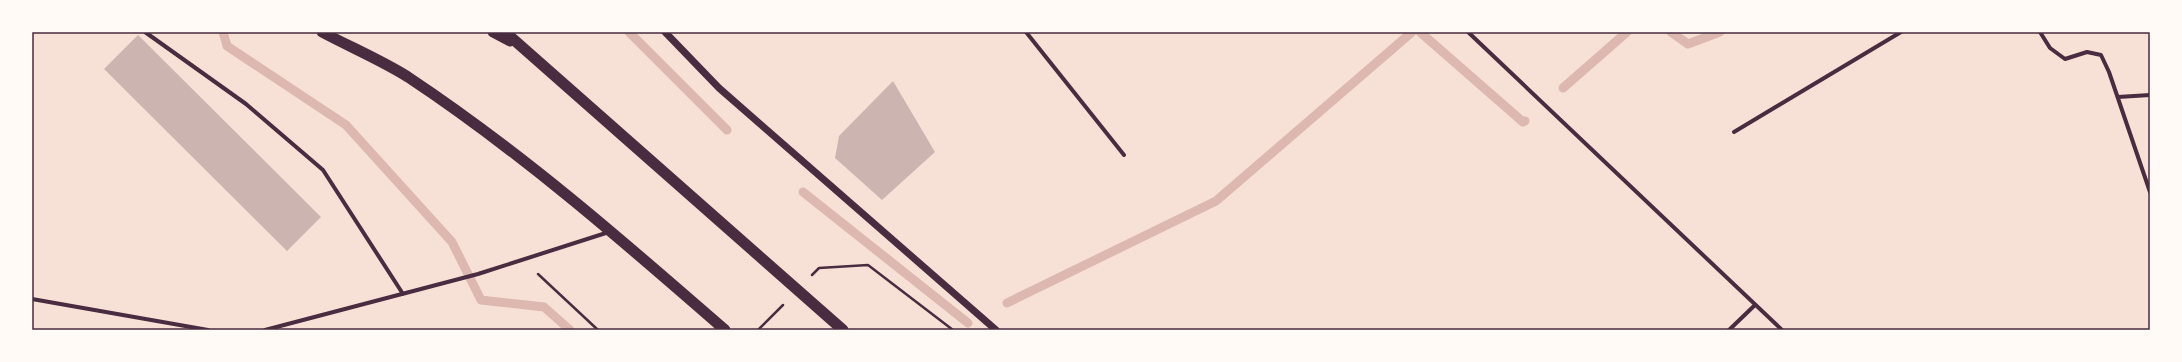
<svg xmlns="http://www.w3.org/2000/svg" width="2182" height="362" viewBox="0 0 2182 362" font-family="'Titillium Web',sans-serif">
  <rect width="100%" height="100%" fill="#f7e1d7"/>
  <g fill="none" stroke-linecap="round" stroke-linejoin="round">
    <!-- stream -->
    <path stroke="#dcb8b0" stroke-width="9" d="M223,32L227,46L346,125L452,242L481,300L544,307L570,330
      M629,32L727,130
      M1420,32L1523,122L1525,121
      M1671,32L1688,44L1720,32
      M1563,88L1627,32
      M803,192L968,323
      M1007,303L1216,201L1412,32"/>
  </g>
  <!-- building -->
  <path fill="#ccb4b1" d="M138,35L321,217L287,251L104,69Z
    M893,81L935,152L882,200L835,158L839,136Z"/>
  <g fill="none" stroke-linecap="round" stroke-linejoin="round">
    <!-- path -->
    <path stroke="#4a2c40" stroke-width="2.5" d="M538,274L598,330
      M812,275L819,268L868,265L953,330
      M758,330L783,305"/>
    <!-- minor -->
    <path stroke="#4a2c40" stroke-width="4" d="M145,32L246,104L323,170L403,294
      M1026,32L1124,155
      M1468,32L1782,330
      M2040,32L2050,48L2065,59L2087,52L2101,55L2109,72L2150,192
      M2118,97L2150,95
      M1734,132L1901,32
      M32,299L208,330
      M265,330L478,274L609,232
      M1729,330L1755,305"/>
    <!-- tertiary -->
    <path stroke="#4a2c40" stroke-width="7" d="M665,32L719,88L996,330"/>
    <!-- trunk -->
    <path stroke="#4a2c40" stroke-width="11" d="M322,32C350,47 381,60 408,77C521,152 623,241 725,330
      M493,32L510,41
      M505,32L843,330"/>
  </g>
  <!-- border -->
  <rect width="2182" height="362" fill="none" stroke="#fffaf5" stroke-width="66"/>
  <rect x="33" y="33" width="2116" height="296" fill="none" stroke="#4a2c40" stroke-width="1.5"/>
</svg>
